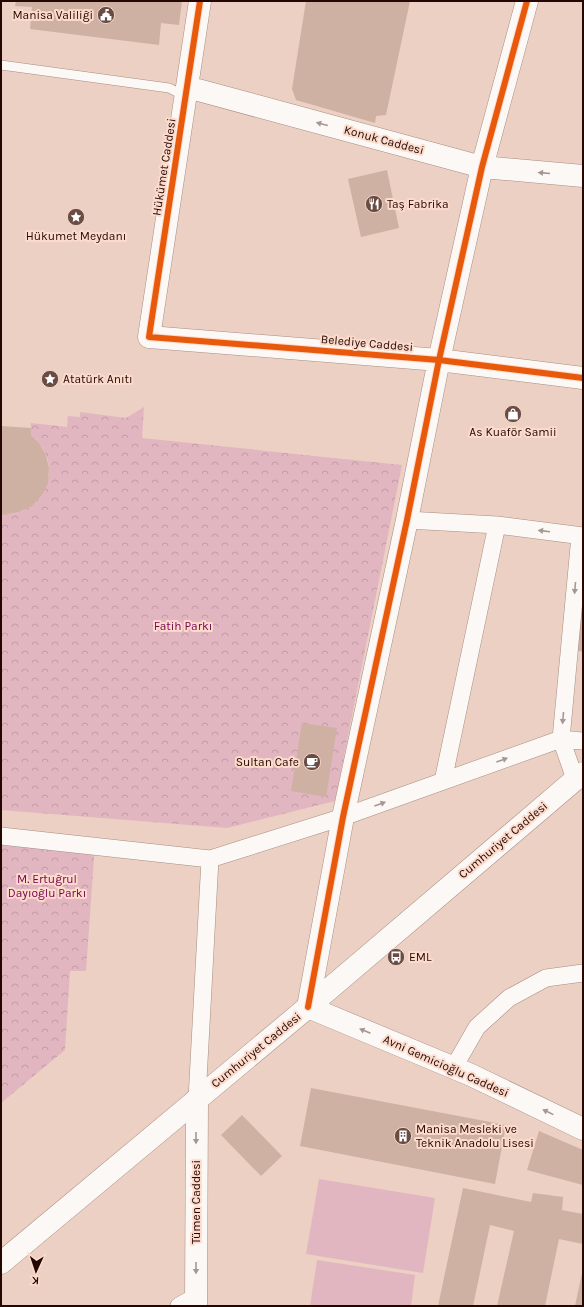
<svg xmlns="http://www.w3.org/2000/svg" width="584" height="1307" viewBox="0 0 584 1307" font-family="Karla,sans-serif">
  <defs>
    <pattern id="park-crowns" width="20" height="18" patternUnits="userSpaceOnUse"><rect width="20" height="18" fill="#e2b6c1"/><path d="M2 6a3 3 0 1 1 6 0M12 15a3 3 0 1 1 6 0" fill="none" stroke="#c29ba4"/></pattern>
  </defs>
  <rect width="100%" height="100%" fill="#ebd0c3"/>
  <!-- park -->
  <path fill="url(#park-crowns)" d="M144,407L142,438L402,465L335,801L227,828L1,810V514C26,518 49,493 49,469C49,455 41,444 31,435V423L67,427L68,416L80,417V412L126,418Z
    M1,837L95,844L86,971H70L65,1050L1,1103Z"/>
  <!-- pitch -->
  <path fill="#e2b6c1" d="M319,1179L435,1198L423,1273L306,1254Z
    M317,1260L415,1275L411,1306H310Z"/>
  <!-- building -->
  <path fill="#cfb1a3" d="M16,1H182L179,25L161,23L159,45L30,29L32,7L15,6Z
    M306,1H410L386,115L376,116L375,123L296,100L292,89Z
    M387,170L399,228L361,237L348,179Z
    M1,426L31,428V435L39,443L46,455L49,468L48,483L42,495L32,506L19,512L5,515L1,514Z
    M582,598H583V652L576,650Z
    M302,723L337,728L326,797L291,791Z
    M311,1088L506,1125L495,1184L300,1146Z
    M242,1115L282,1156L261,1176L221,1135Z
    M539,1131L583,1150V1185L527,1170Z
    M463,1188L531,1202L533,1193L563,1197L562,1210L583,1214V1244L559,1239L545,1306H497L514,1231L490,1225L473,1306H438Z
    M582,1273L583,1306H575Z"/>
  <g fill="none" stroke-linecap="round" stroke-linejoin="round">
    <defs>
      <path id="service" d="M1,65L169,88L177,92"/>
      <path id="minor" d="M407,520L497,525L583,536
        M575,779L561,739L580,536
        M443,781L497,525
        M1,836L210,859L343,817L561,739L582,741
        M454,1067L477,1027L509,998L546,978L583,973
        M197,1099L210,859
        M179,1306L195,1297"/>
      <path id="tertiary" d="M200,1L149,337L439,360L583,378
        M187,87L482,167L583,176
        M308,1007L343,817L407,520L439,360L482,167L527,1
        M196,1306L197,1099"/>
      <path id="secondary" d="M308,1007L471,1075L583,1129
        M1,1263L308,1007L583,773"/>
    </defs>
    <!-- service casing -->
    <use href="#service" stroke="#a78d80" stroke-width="10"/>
    <!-- minor casing -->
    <use href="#minor" stroke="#a78d80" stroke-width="18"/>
    <!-- tertiary casing -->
    <use href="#tertiary" stroke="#a78d80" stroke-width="23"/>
    <!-- secondary casing -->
    <use href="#secondary" stroke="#a78d80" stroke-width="23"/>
    <!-- service -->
    <use href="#service" stroke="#fcf8f6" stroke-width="9"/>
    <!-- minor -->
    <use href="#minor" stroke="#fcf8f6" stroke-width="17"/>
    <!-- tertiary -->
    <use href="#tertiary" stroke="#fcf8f6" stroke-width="22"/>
    <!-- secondary -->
    <use href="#secondary" stroke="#fcf8f6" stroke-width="22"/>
    <defs>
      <path id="cycleway" d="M200,1L149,337L439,360L583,378
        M308,1007L343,817L407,520L439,360L482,167L527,1"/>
    </defs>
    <!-- cycleway casing -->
    <use href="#cycleway" stroke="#fddbcc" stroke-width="8"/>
    <!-- cycleway -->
    <use href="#cycleway" stroke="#e8590c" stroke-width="6"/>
  </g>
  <!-- one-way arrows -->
  <defs><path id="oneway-solid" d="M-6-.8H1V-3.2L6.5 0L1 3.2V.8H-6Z"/></defs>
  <g fill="#a59894">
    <use href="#oneway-solid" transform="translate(322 124) rotate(-165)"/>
    <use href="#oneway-solid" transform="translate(544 173) rotate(-175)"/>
    <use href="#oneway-solid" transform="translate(544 531) rotate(-173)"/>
    <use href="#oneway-solid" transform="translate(575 588) rotate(95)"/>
    <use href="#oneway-solid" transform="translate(563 718) rotate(95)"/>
    <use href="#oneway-solid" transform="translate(502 760) rotate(-20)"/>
    <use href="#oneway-solid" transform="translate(380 804) rotate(-20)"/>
    <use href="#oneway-solid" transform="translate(365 1031) rotate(-157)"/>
    <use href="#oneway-solid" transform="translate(548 1112) rotate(-154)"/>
    <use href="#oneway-solid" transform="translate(196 1138) rotate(90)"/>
    <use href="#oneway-solid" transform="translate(196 1268) rotate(90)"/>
  </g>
  <!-- icons -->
  <defs>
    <symbol id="civic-disc" viewBox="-11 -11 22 22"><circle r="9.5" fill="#694d44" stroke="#fddbcc"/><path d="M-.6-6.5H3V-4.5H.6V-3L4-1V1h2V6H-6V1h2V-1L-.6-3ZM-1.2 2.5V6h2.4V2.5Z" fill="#fff"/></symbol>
    <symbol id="restaurant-disc" viewBox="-11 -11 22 22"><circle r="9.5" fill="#694d44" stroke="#fddbcc"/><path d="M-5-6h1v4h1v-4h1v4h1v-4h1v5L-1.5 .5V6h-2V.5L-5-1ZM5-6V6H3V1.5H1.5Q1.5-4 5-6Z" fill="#fff"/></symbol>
    <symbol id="sight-disc" viewBox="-11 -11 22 22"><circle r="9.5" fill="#694d44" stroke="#fddbcc"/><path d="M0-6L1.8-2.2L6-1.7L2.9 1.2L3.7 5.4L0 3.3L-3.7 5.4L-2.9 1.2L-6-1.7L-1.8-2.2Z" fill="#fff"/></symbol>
    <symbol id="shop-disc" viewBox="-11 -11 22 22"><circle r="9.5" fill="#694d44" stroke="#fddbcc"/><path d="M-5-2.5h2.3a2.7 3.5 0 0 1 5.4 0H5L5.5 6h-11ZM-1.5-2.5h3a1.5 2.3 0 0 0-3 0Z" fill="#fff"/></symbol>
    <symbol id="cafe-disc" viewBox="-11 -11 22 22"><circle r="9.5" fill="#694d44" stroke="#fddbcc"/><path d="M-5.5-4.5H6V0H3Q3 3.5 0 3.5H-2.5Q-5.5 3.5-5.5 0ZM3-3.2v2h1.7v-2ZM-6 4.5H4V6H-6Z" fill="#fff"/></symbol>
    <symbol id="bus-disc" viewBox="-11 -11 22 22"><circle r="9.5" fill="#694d44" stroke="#fddbcc"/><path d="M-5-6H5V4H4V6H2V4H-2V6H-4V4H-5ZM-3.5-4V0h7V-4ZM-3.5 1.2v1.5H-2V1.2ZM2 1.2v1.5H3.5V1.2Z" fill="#fff"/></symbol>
    <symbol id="building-disc" viewBox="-11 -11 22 22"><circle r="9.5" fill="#694d44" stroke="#fddbcc"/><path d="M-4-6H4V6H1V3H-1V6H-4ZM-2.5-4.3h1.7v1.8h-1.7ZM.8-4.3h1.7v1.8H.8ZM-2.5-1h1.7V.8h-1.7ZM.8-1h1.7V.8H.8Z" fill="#fff"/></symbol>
  </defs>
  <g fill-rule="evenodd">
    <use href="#civic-disc" x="96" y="5" width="20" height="20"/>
    <use href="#restaurant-disc" x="364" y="194" width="20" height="20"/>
    <use href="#sight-disc" x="66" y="207" width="20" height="20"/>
    <use href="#sight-disc" x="40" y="369" width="20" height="20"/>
    <use href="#shop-disc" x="503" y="404" width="20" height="20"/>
    <use href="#cafe-disc" x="302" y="752" width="20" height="20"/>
    <use href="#bus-disc" x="386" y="947" width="20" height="20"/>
    <use href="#building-disc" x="393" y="1126" width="20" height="20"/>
  </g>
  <g text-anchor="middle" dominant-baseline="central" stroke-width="4" stroke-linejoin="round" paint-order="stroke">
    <!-- poi labels -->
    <g font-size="12" fill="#230700" stroke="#fddbcc" text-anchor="start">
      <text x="93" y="15" text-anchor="end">Manisa Valiliği</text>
      <text x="387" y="204">Taş Fabrika</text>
      <text x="76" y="236" text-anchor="middle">Hükumet Meydanı</text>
      <text x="63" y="379">Atatürk Anıtı</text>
      <text x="513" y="432" text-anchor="middle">As Kuaför Samii</text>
      <text x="299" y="762" text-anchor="end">Sultan Cafe</text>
      <text x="409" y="957">EML</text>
      <text x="416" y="1129">Manisa Mesleki ve<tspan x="416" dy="14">Teknik Anadolu Lisesi</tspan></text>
    </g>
    <!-- street labels -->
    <g font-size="12" fill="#230700" stroke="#fddbcc">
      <text transform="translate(384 140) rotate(15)">Konuk Caddesi</text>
      <text transform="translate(164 167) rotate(-81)">Hükümet Caddesi</text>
      <text transform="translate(367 343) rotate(5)">Belediye Caddesi</text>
      <text transform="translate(503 840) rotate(-40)">Cumhuriyet Caddesi</text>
      <text transform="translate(256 1050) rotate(-39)">Cumhuriyet Caddesi</text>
      <text transform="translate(446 1066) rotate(24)">Avni Gemicioğlu Caddesi</text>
      <text transform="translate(196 1202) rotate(-90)">Tümen Caddesi</text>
    </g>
    <!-- park labels -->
    <g font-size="12" fill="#760054" stroke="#fddbcc">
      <text x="183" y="626">Fatih Parkı</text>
      <text x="47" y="879">M. Ertuğrul<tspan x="47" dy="14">Dayıoğlu Parkı</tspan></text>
    </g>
  </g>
  <!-- border -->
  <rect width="584" height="1307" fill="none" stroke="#230700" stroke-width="4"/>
  <!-- north arrow -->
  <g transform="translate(36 1271) rotate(183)" stroke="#fddbcc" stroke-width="3" paint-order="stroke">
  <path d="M0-3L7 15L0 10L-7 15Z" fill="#230700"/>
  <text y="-6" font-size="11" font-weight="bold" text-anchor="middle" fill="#230700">K</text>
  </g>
</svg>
